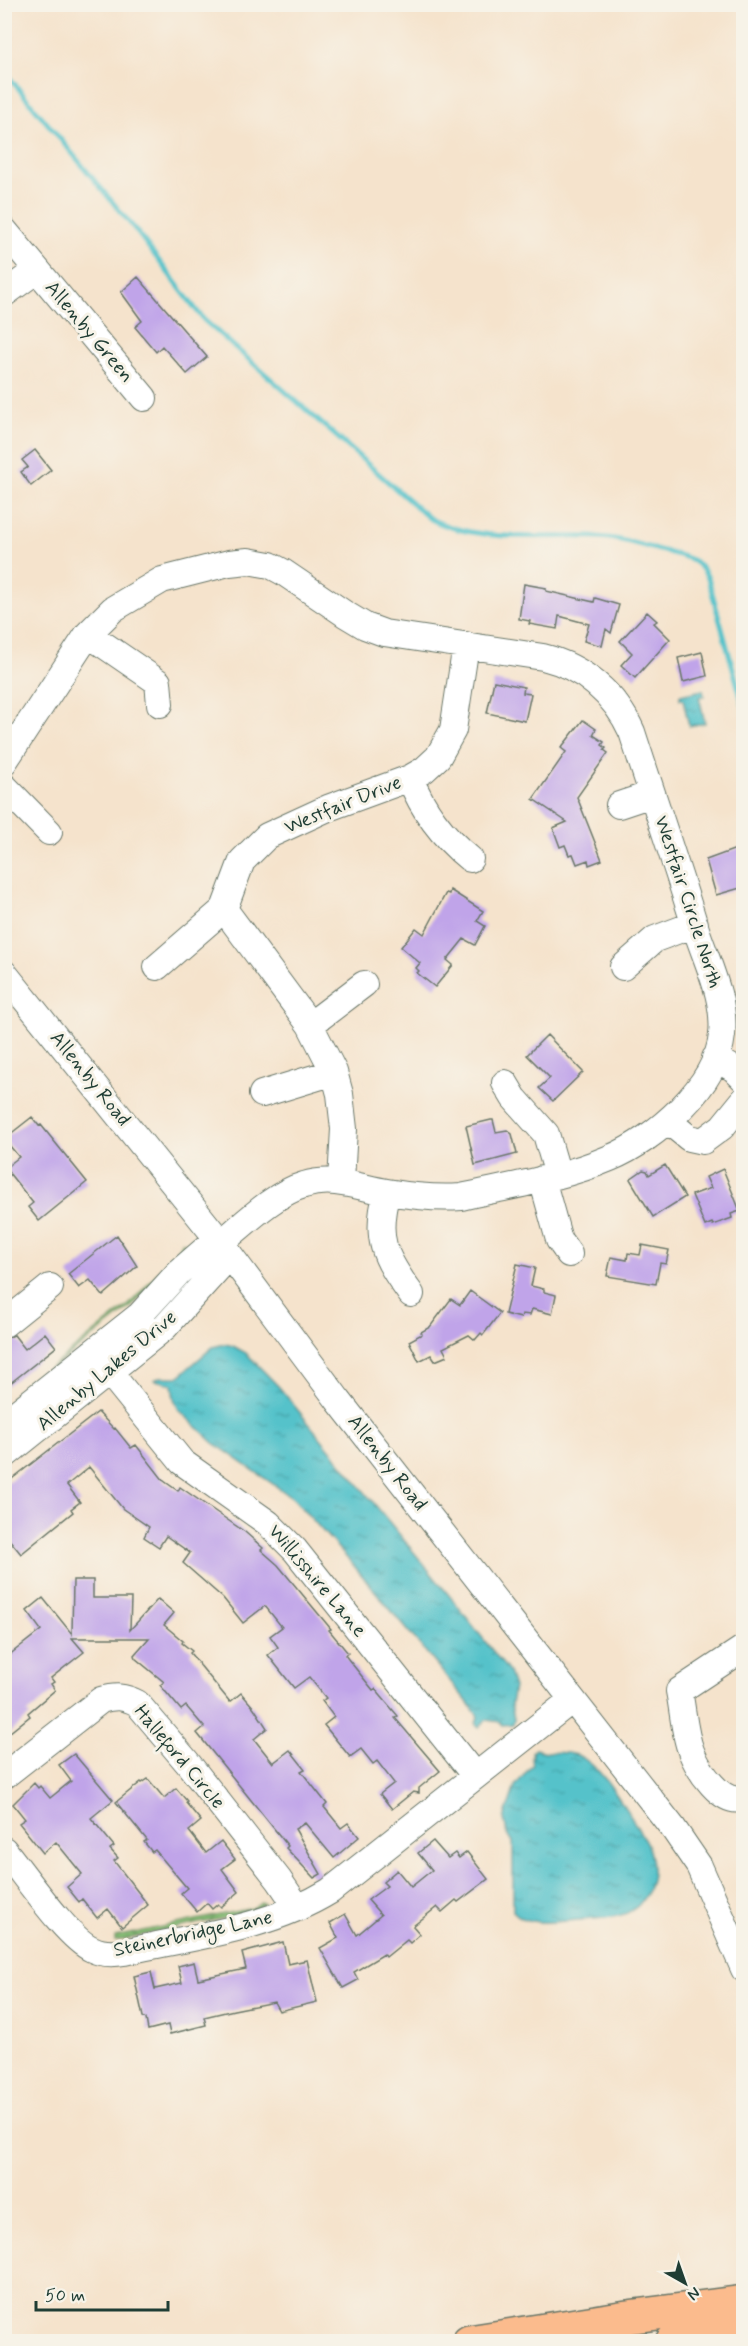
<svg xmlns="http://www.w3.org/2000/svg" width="748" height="2346" viewBox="0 0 748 2346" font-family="Mynerve,sans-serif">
  <defs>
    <pattern id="grass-dots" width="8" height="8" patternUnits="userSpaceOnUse" patternTransform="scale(1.5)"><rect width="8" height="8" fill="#93cb7d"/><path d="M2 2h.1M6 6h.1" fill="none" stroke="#77a667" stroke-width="1.8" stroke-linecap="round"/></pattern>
    <pattern id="water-ripples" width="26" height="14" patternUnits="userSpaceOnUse" patternTransform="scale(1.5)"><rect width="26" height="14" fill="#54c2ca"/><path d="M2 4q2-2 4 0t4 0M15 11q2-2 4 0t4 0" fill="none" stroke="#459fa5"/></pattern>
  </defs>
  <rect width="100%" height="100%" fill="#f7f3e8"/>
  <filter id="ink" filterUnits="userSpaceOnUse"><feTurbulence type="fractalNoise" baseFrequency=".0167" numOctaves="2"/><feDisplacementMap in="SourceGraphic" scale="12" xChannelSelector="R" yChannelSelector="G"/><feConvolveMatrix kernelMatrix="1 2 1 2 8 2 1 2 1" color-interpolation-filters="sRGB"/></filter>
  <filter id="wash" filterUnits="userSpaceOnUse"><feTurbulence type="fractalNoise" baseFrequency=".008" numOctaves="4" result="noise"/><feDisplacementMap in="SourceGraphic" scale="24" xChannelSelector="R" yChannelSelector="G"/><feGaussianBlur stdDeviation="1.35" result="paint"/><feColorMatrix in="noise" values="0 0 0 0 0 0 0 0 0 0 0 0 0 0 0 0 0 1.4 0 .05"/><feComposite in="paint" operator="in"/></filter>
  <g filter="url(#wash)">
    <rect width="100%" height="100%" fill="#f5e3cc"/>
    <!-- grass -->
    <path fill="url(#grass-dots)" stroke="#598458" stroke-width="1.5" d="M182,1242H185L181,1253L132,1306L12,1400L11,1397L19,1393L129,1305L177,1252Z
      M261,1902L264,1904L251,1912L115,1941V1937L253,1908Z"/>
    <!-- water -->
    <path fill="url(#water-ripples)" stroke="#3a807f" stroke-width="1.5" d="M703,690L704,696L699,697L705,723L689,726L683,699H680V695Z
      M225,1344L233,1346L246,1353L279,1387L457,1605L509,1672L514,1687L511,1704L514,1719L513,1724L502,1725L501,1722L486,1720L479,1727L476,1724L478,1716L470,1705L355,1567L293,1498L214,1443L179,1410L174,1399L172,1384L155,1380L159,1377H178L213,1347Z
      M535,1749C552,1756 564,1749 579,1756C599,1766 615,1792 627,1811C644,1837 662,1862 646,1894C643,1899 640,1905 635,1908C621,1920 595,1918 578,1920C557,1921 528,1928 513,1911V1842L507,1832L504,1819L515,1786L533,1764L531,1757L533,1756L532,1752Z"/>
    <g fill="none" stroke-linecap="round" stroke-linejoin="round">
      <!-- stream -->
      <path stroke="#54c2ca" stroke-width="5" d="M4,71L134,228L204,320L429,518C474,543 545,535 596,537C619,538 641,545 663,551C683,556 699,558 708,578L744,708"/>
    </g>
    <g id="blocks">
      <!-- building -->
      <path fill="#c0a4e9" d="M138,277L207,357L187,374L162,346L156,352L135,327L142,321L121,292Z
        M35,450L51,470L31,486L21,472L28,467L22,460Z
        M524,584L546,588V591L594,602L595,598L619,605L611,633L606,629L602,646L584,641L589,624L559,616L557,629L529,624L530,621L519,619Z
        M647,612L657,621L654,623L670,639L635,678L621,665L632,653L620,641Z
        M702,652L707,676L683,682L678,658Z
        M494,681L524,687L523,693L531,694L525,721L487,713Z
        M583,720L596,729L593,735L604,742L602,745L606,748L604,750L608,753L577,797L602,860L589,865L588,860L577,864L573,854L569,855L565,845L560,847L553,828L567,822L533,799L566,752L561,748Z
        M744,846V887L716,895L706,860Z
        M450,890L483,911L477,921L485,926L475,945L464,939L447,960L453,965L435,987L417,973L419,971L416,968L420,963L401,947L416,928L424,934L446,893L449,894Z
        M547,1035L583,1072L553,1101L539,1088L550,1078L527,1055Z
        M32,1117L39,1126L41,1125L87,1182L39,1221L28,1207L33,1203L5,1168L19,1157L4,1139Z
        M491,1120H493L496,1132L507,1130L512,1134L517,1154L475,1165L466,1126Z
        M665,1165L685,1197L653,1217L630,1179L643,1170L647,1171L649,1175Z
        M723,1169L740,1211L731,1214L732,1218L713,1225L712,1223L705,1226L692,1195L711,1188L706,1177Z
        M117,1235L137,1266L103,1296L90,1280L79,1288L68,1274Z
        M642,1245L669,1250L666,1264L660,1263L656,1284L607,1276L611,1257L627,1260L628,1253L640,1255Z
        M517,1264L535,1268L531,1286L544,1289V1292L556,1295L552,1314L532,1309L530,1315L522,1314L521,1318L505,1314Z
        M470,1291L500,1313L483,1335L481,1333L475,1340L469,1335L443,1348L447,1356L435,1361L431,1355L419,1361L409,1341L422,1334L421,1332L430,1327L451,1299L460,1305Z
        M45,1333L56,1347L4,1388V1339L14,1335L25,1349Z
        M98,1412L114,1429L115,1428L131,1448L136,1445L164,1481L178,1491L180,1487L245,1532L263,1548L261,1550L278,1565L331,1629L329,1630L348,1653L345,1655L348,1659L373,1690L375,1689L398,1716L395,1718L440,1771L419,1788V1793L413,1792L392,1809L380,1794L394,1783L377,1761L373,1764L361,1749L350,1757L324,1725L334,1717L322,1701L326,1698L309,1677L294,1688L268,1655L278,1647L270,1636L282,1627L265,1606L243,1623L223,1598L183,1563L190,1553L166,1536L159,1547L144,1537L149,1527L123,1509L89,1467L67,1485L80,1502L71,1509L73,1512L21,1554L4,1533V1485Z
        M73,1580H93V1598H131L130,1630L158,1599L174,1613L164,1625L183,1641L182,1643L192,1651L190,1653L230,1702L241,1693L254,1708L267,1728L254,1739L273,1763L290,1750L305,1769L301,1771L327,1804L324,1807L341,1828L348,1823L359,1837L334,1858L305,1823L295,1829L321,1874L314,1878L286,1848L288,1846L197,1733L204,1727L186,1706L181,1710L160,1685L164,1682L135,1658L134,1655L149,1638H72L84,1652L51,1678L54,1682L51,1684L55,1690L28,1713L30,1716L4,1737V1659L41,1630L27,1611L43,1598L72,1634Z
        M74,1754L113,1800L91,1818L114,1846L110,1849L118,1858L114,1861L148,1905L122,1927L108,1909L97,1918L82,1899L79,1902L67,1887L82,1874L56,1842L43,1853L19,1823L25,1819L13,1804L34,1783L38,1788L40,1786L50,1798L71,1781L59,1765Z
        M148,1779L164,1798L176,1788L187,1801L186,1803L201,1821L189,1831L206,1853L221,1841L235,1859L222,1869L239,1892L221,1907L218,1904L212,1909L207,1903L197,1912L181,1893L187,1888L155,1850L152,1852L144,1842L147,1840L116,1802L141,1782L142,1783Z
        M433,1841L448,1858L455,1853L459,1858L467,1852L488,1879L458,1902L456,1900L442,1912L437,1907L413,1926L420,1934L410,1943L407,1940L386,1957L384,1954L354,1972L358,1980L343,1988L320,1948L338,1938L330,1923L345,1914L357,1935L381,1915L368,1900L387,1886L383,1882L397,1870L411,1887L432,1870L418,1853Z
        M283,1942L288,1964L307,1960L317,2002L279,2011L274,2002L234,2010L204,2017L206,2025L170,2034L168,2025L148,2030L146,2019L143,2017L134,1976L151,1972L155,1989L182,1983L178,1966L194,1962L198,1979L246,1969L242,1953Z"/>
    </g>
  </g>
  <g filter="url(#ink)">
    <use href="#blocks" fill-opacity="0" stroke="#6a7769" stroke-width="1.5"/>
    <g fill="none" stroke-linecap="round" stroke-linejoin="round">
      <defs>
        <path id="minor" d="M4,230L144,398
          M4,294L37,270
          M88,634L158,682L160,704
          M4,762L88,634L113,609L162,580L229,563L248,561L270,565L283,572L345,614L365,626L384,633L543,657C583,667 615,694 632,732C653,797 675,861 695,926C706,961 726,998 722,1035C717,1086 654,1140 610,1158C563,1178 510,1186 461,1197C436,1199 411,1196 387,1192C358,1187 333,1176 304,1185C275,1193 244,1224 221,1243
          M410,778C423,811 442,836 470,859
          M4,786L49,832
          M619,805L652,794
          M157,967L224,909
          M623,967L655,939L695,924
          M4,973L221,1243L338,1400L673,1828L699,1866L744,1969
          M310,1025L364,984
          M715,1058L734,1069L744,1079
          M505,1083L514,1098L546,1134L558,1175
          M262,1094L334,1072
          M668,1121L689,1138L703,1141L722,1127L744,1100
          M542,1179L559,1240L569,1254
          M341,1181L344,1129L340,1094L334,1072L310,1025L224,909L242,861L267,836L328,808L410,778L424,770L438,757L453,730L466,645
          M387,1192C374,1238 384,1257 411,1294
          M4,1324L50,1287
          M93,1352L182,1462L268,1523L295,1550L475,1776
          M4,1423L140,1315L179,1272L217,1239
          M4,1456L165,1327L230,1255
          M744,1648L679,1691C683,1710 684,1733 691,1751C698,1769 722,1807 744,1798
          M4,1776L101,1700C115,1696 124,1696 137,1703L187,1762L279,1880L298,1908
          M4,1850C24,1874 67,1938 92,1949C102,1954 113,1954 124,1952C194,1936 268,1929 330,1891L572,1700"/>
        <path id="major" d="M469,2342L627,2317L744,2302
          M672,2342L744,2333"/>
      </defs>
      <!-- minor casing -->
      <use href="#minor" stroke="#6a7769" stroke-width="28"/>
      <!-- major casing -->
      <use href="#major" stroke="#6a7769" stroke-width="36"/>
      <!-- minor -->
      <use href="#minor" stroke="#fff" stroke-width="26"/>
      <!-- major -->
      <use href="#major" stroke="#fbbb8d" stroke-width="33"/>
    </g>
  </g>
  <g text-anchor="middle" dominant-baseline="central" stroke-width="6" stroke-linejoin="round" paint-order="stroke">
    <!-- street labels -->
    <g font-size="20" fill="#1f3d34" stroke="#f7f3e8">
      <text transform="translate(89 332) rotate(50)">Allenby Green</text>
      <text transform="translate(343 805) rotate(-22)">Westfair Drive</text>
      <text transform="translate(688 902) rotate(72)">Westfair Circle North</text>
      <text transform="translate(90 1079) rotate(51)">Allenby Road</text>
      <text transform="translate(107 1371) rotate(-40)">Allenby Lakes Drive</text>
      <text transform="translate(387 1463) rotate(52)">Allenby Road</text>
      <text transform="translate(317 1581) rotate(50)">Willisshire Lane</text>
      <text transform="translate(179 1757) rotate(50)">Halleford Circle</text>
      <text transform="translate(193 1934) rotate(-12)">Steinerbridge Lane</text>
    </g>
  </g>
  <!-- margin -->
  <rect width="748" height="2346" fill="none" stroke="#f7f3e8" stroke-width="24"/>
  <!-- north arrow -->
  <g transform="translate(685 2283) rotate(140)" stroke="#f7f3e8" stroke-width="4.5" paint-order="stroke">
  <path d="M0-4.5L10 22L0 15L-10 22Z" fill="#1f3d34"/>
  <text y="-9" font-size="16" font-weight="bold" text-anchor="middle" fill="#1f3d34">N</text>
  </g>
  <!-- scale -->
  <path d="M36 2301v9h132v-9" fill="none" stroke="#1f3d34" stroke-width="3"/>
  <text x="45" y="2301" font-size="18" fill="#1f3d34" stroke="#f7f3e8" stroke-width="4.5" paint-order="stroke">50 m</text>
</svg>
